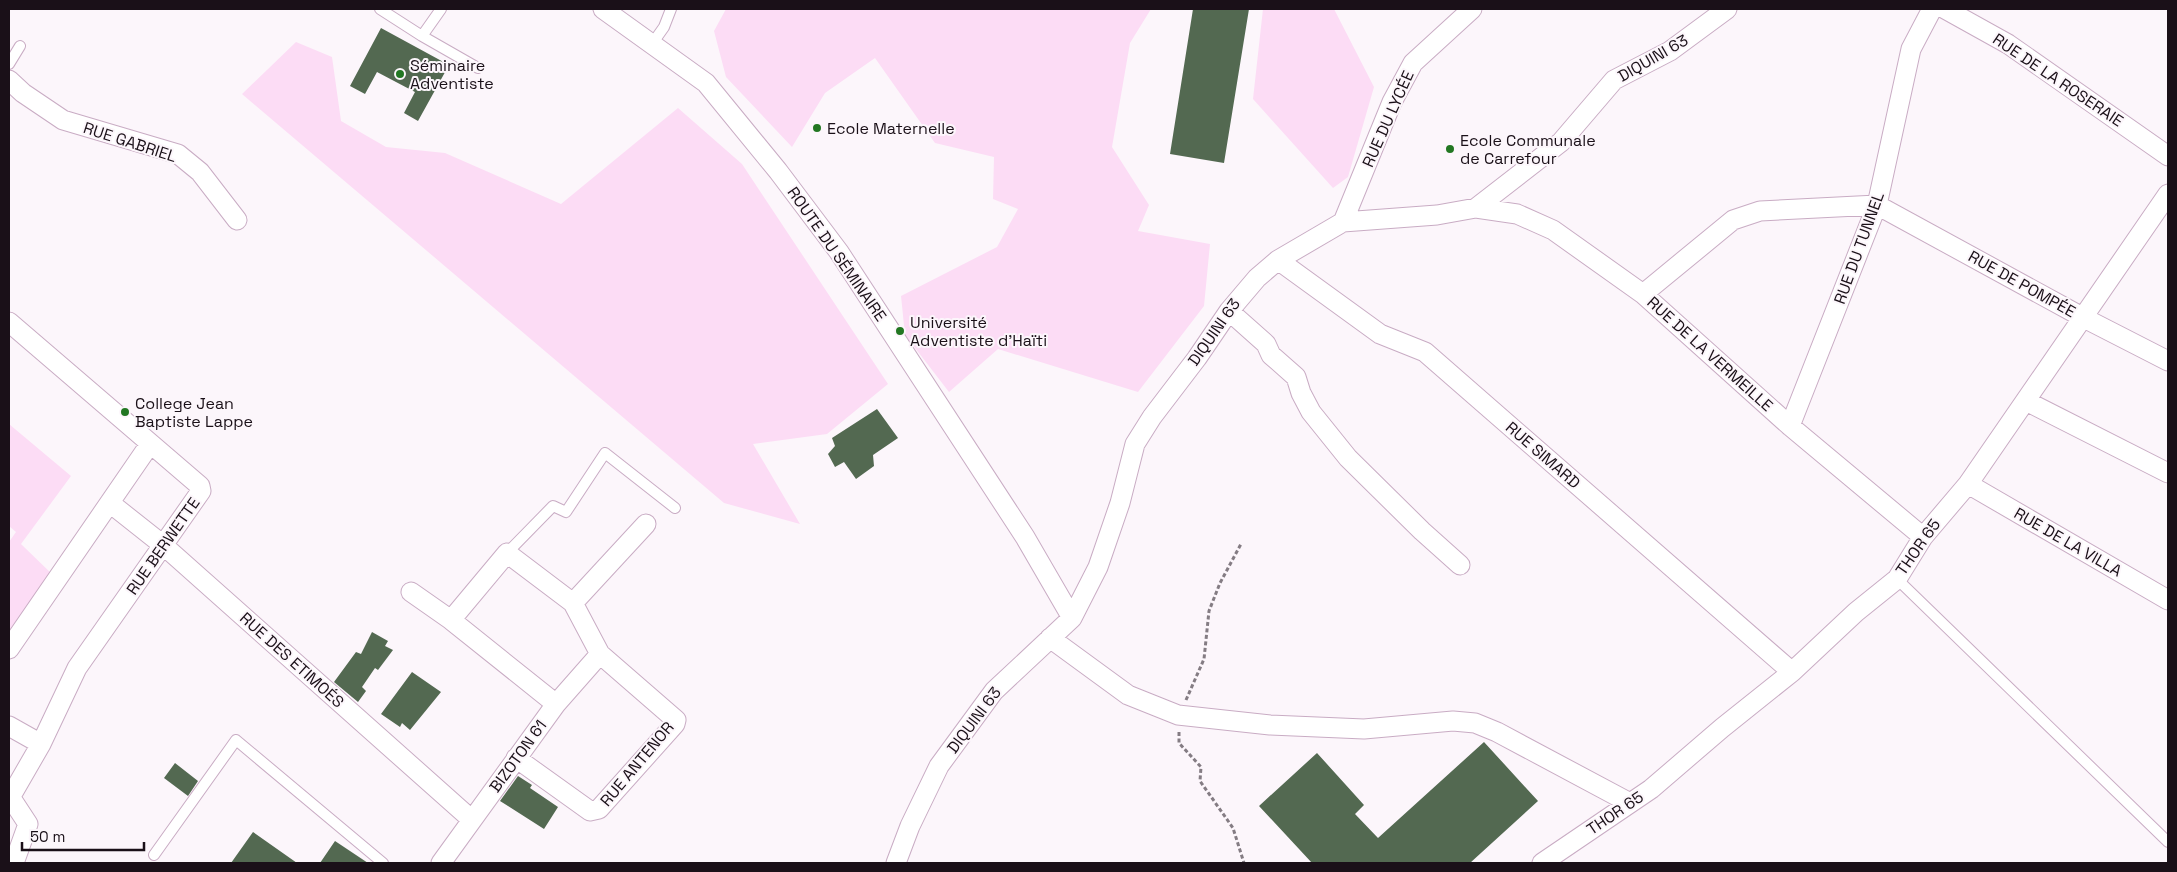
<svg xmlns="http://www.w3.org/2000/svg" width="2177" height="872" viewBox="0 0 2177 872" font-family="'Space Grotesk',sans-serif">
  <rect width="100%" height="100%" fill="#fcf6fb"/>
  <!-- green -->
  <path fill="#fcdcf5" d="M726,9H1151L1130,43L1112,147L1149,205L1138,231L1210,244L1204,306L1138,392L998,349L949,392L905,335L901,296L997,247L1018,209L993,199L994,157L935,143L875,58L825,93L792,147L726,77L714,31Z
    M1263,9H1334L1374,87L1348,177L1333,188L1253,99Z
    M296,42L332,57L341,121L386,147L445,153L561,204L678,108L742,164L888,384L827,434L753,444L800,524L724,503L242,94Z
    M9,424L71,476L21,544L55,577L9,642V542L16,532L9,526Z"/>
  <!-- building -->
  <path fill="#536951" d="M1193,9H1249L1224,163L1170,154Z
    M381,28L449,65L418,121L404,113L415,92L377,72L365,94L350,86Z
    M877,409L898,438L873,455L874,466L856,479L844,462L835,467L828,454L835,446L832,438Z
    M372,632L388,641L385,646L393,650L378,670L375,668L362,687L366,691L358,702L334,682L356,652L361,654Z
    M412,672L441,692L410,730L402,723L400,727L381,714Z
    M1484,742L1538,801L1470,863H1312L1259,806L1317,753L1364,805L1355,814L1378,838Z
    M175,763L198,781L188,796L164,778Z
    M518,776L532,785L530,788L558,807L544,829L500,801Z
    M253,832L297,863H231Z
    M335,841L368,863H320Z"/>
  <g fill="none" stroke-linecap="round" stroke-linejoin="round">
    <defs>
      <path id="service" d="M380,9L422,36L478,68
        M422,36L441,9
        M652,44L664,27L671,9
        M9,64L20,46
        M507,553L553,506L566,512L605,453L675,508
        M1897,579L2168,842
        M154,855L236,740L383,863"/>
      <path id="minor" d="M603,9L706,83L778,171L839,252L1025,537L1072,618
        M1945,9L2008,44L2168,156
        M9,80L23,93L63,120L178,154L200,172L237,220
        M1476,208L1517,214L1553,230L1643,294L1790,426L1923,537
        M1343,222L1392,102L1413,63L1472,9
        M1278,260L1380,334L1425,352L1792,672
        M1643,294L1733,220L1760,211L1877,205L2084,318L2168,361
        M1229,311L1266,344L1271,355L1296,377L1301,393L1311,412L1348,458L1422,531L1460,565
        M9,322L200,486L201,491L77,668L41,744L11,796
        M2026,401L2168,473
        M1790,426L1877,205L1911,49L1932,9
        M1968,484L2168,600
        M110,503L163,545L472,820
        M411,592L451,620L556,704
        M573,603L646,524
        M451,620L507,553L573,603L600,654L676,720L675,724L599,809L590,811L516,758
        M1050,638L1128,695L1178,715L1270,725L1364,729L1453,721L1475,723L1497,732L1630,803
        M9,649L150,444
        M9,726L41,744
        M9,795L28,824L14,863
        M441,863L556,704L600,654
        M896,863L910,826L939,766L994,691L1072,618L1098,567L1120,503L1135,444L1152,417L1197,358L1229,311L1257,278L1278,260L1343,222L1437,215L1476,208L1561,142L1614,80L1670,51L1727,9
        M1542,863L1651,789L1722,728L1792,672L1856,612L1897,579L1923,537L1968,484L2168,194"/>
    </defs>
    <!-- service casing -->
    <use href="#service" stroke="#c9acc4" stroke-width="12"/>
    <!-- minor casing -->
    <use href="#minor" stroke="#c9acc4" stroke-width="21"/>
    <!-- path -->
    <path stroke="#847c83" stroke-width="3" stroke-dasharray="4 2.5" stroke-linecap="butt" d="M1186,700L1204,659L1209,611L1220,583L1241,544
      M1179,732V743L1201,767L1200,781L1233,828L1244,863"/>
    <!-- service -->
    <use href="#service" stroke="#fff" stroke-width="10"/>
    <!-- minor -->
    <use href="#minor" stroke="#fff" stroke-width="19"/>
  </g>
  <!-- markers -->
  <g fill="#272" stroke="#fcf6fb" stroke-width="2">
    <circle cx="400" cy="74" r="5"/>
    <circle cx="817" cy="128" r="5"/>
    <circle cx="1450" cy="149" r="5"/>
    <circle cx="900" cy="331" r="5"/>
    <circle cx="125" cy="412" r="5"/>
  </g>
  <g text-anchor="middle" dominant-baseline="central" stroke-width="4" stroke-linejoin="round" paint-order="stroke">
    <!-- street labels -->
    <g font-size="16" fill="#1a1018" stroke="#fcf6fb">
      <text transform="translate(1653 58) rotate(-30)">DIQUINI 63</text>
      <text transform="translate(2058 80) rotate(34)">RUE DE LA ROSERAIE</text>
      <text transform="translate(1388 119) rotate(-66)">RUE DU LYCÉE</text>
      <text transform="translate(130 142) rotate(18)">RUE GABRIEL</text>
      <text transform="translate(1859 248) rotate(-70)">RUE DU TUNNEL</text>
      <text transform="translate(837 254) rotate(55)">ROUTE DU SÉMINAIRE</text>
      <text transform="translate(2022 284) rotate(29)">RUE DE POMPÉE</text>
      <text transform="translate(1214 332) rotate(-55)">DIQUINI 63</text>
      <text transform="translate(1710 354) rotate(42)">RUE DE LA VERMEILLE</text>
      <text transform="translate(1543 455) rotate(41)">RUE SIMARD</text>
      <text transform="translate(2068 542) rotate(30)">RUE DE LA VILLA</text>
      <text transform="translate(163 546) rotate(-55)">RUE BERWETTE</text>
      <text transform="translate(1918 547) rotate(-55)">THOR 65</text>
      <text transform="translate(292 660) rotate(42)">RUE DES ETIMOÉS</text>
      <text transform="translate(974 720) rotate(-53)">DIQUINI 63</text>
      <text transform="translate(518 756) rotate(-54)">BIZOTON 61</text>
      <text transform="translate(637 764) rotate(-50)">RUE ANTENOR</text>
      <text transform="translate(1615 813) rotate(-34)">THOR 65</text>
    </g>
    <!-- poi labels -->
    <g font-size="16" fill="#1a1018" stroke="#fcf6fb" text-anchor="start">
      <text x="410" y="65">Séminaire<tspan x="410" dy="18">Adventiste</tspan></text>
      <text x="827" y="128">Ecole Maternelle</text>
      <text x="1460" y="140">Ecole Communale<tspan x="1460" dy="18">de Carrefour</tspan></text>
      <text x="910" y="322">Université<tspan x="910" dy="18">Adventiste d’Haïti</tspan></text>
      <text x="135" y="403">College Jean<tspan x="135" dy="18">Baptiste Lappe</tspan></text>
    </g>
  </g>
  <!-- border -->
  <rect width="2177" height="872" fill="none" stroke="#1a1018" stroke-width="20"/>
  <!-- scale -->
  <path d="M22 842v8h122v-8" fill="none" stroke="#1a1018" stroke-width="2.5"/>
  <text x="30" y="842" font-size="15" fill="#1a1018" stroke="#fcf6fb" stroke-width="4" paint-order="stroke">50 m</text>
</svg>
